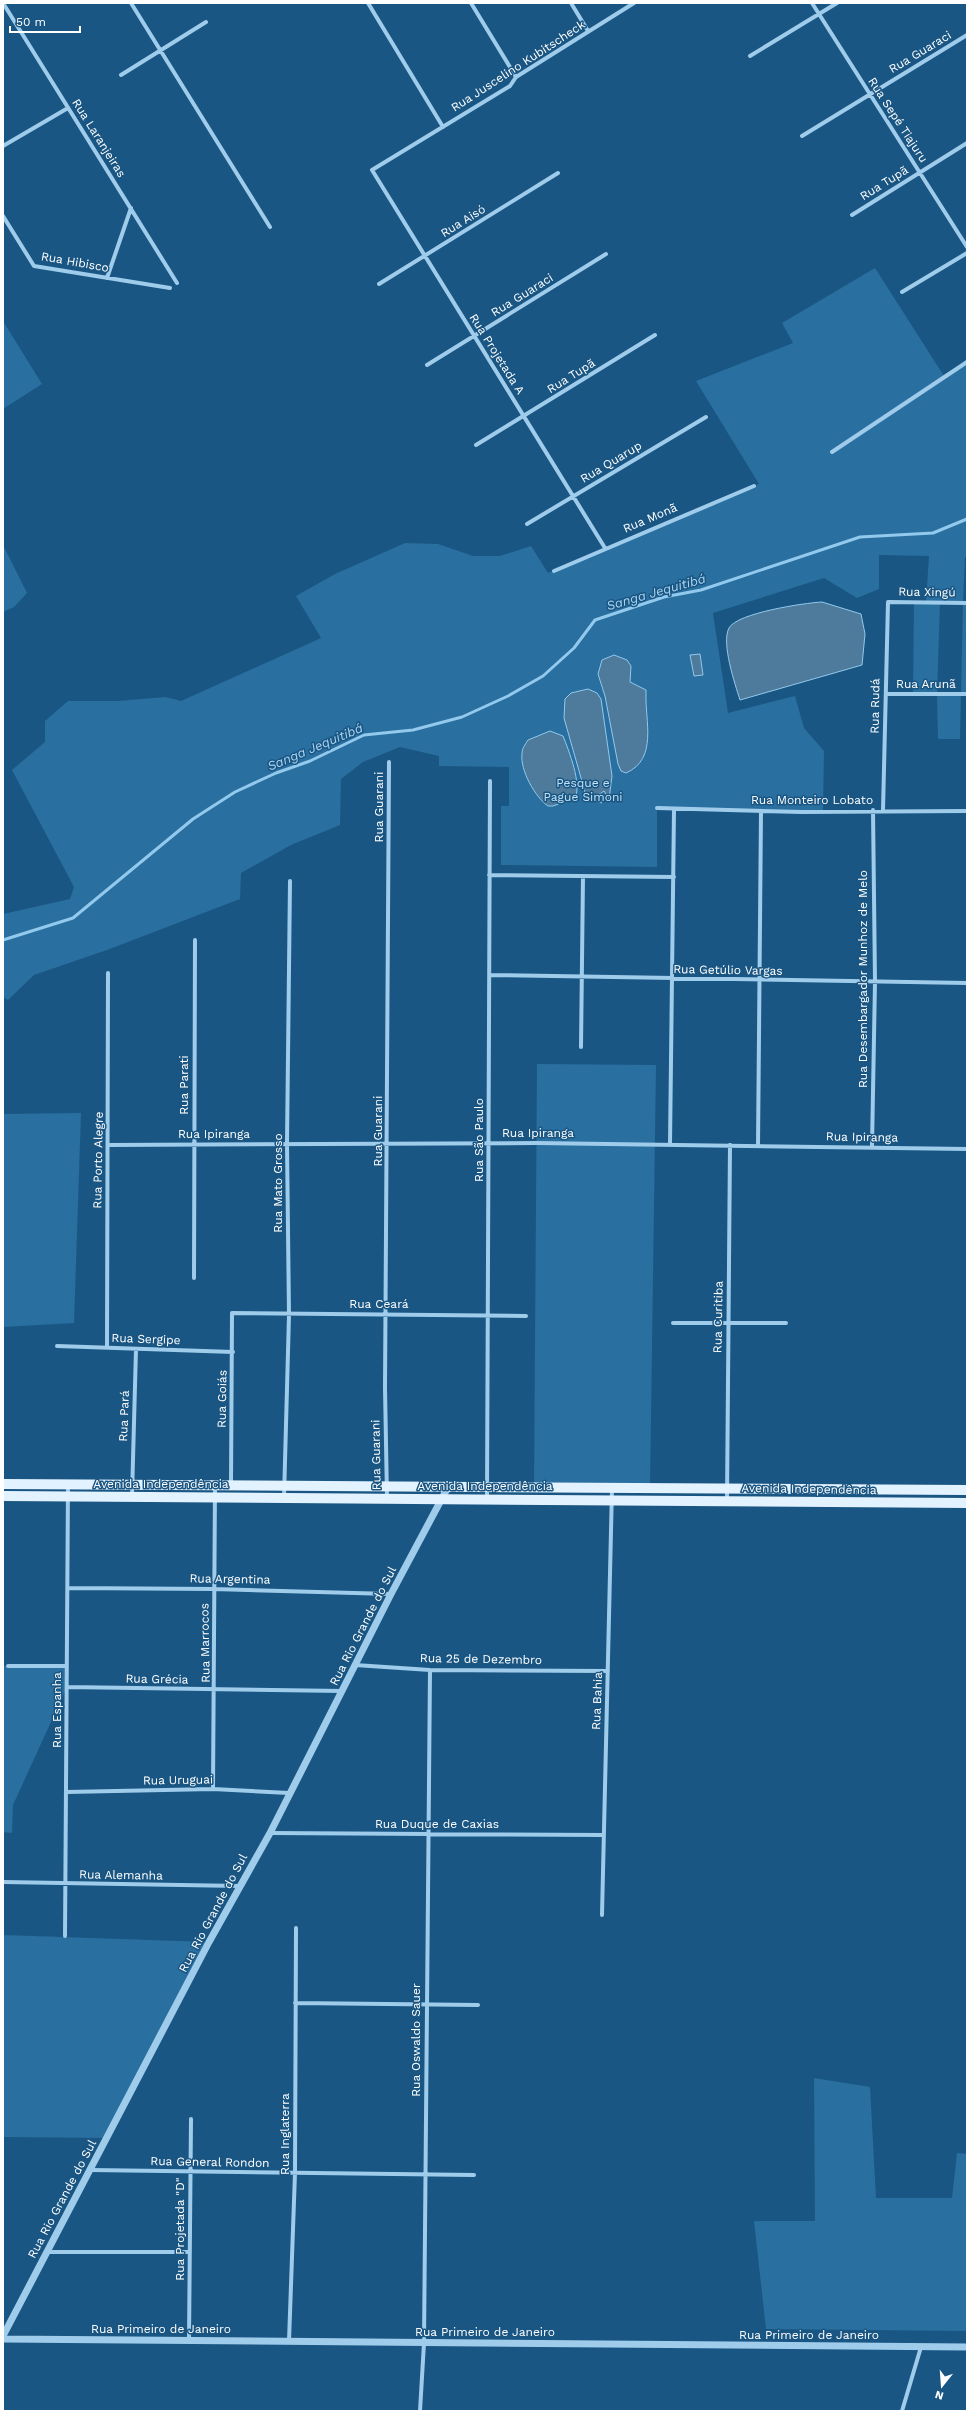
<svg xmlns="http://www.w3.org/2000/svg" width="970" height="2414" viewBox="0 0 970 2414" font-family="'Work Sans',sans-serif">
  <rect width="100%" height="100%" fill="#1a5683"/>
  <!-- green -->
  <path fill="#296fa0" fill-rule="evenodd" d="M875,268L944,376L967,362V557H965L963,602L967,603V694H961L960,739H938L937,694H913L914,602H926L929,556L879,555V589L857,598L824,578L713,613L728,713L795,696L804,728L824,751L823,811L657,808V867L501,865V806H509V767L439,766V756L400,747L363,762L341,779L340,825L291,845L241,873L240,899L107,950L34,975L8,1000L3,997V914L70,899L74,887L12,770L45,742V721L68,701H118L165,697L181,701L321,638L296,596L335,574L405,543L438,544L473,556H500L531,546L548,573L759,484L696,381L793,343L782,323ZM940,602L963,603L961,694H937Z
    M3,321L42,384L3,409Z
    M3,545L27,593L14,607L3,612Z
    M537,1064L656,1065L650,1488H534Z
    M81,1113L74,1323L3,1327V1114Z
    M3,1666H67V1687L13,1805L12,1833L3,1832Z
    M3,1935L209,1942L107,2138L3,2137Z
    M814,2078L870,2087L876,2198H952L957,2153L967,2154V2331L766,2329L754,2221H815Z"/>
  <!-- water -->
  <path fill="#4e7a9b" stroke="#92c9ed" d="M822,602L861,614L865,634L862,665L740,700C735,684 721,643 729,628C737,613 804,603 822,602Z
    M700,654L703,675L694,676L690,655Z
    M614,655L627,660L631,666L630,682L646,690V694C645,721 658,759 626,773L621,771L618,764L605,696L598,674L602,660Z
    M588,689L597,693L601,699L612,776L609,799L604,791L597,796L602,803L589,798L585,792L564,718L565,699L571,693Z
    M550,731L563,736C569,751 582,784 575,798L553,806H548C535,797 520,770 522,754C522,748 525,745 528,740Z"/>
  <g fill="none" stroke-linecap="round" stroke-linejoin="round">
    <!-- stream -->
    <path stroke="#92c9ed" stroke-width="3" d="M3,940L73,918L193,819L235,792L276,773L310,761L364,735L413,730L462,717L508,696L543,676L574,648L595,620L664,597L701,590L860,537L933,533L967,519"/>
    <!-- minor -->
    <path stroke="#9fcceb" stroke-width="4" d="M3,3L177,283
      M131,3L270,227
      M368,3L443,127
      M471,3L516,77
      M571,3L588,31
      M812,3L967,247
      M750,56L837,3
      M121,75L206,22
      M802,136L967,35
      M3,146L68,108
      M852,215L967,143
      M3,216L34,266L170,288
      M107,278L131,208
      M379,284L558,173
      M902,292L967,253
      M427,365L606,254
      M476,445L655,335
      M832,452L967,362
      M527,524L706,417
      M605,548L372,170L510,86L516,77L634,3
      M554,571L754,486
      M886,694H967
      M657,808L802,812L967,811
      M883,810L888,602L967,603
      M489,875L674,877
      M489,975L967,983
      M581,1047L583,876
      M670,1144L674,809
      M108,1145L537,1143L967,1149
      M758,1146L761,811
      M872,1147L875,982L873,810
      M194,1278L195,940
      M673,1323H786
      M57,1346L233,1352
      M107,1348L108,973
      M231,1484L232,1313L526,1316
      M132,1496L136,1349
      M284,1498L289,1315L287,1144L290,881
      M387,1498L385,1388L389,762
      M487,1498L490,781
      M727,1501L730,1145
      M69,1588L214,1589L391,1594
      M355,1665L430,1670L608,1671
      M8,1666H67
      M67,1687L343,1691
      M213,1789L215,1486
      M67,1792L213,1789L289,1793
      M270,1833L604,1835
      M3,1882L240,1886
      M602,1915L612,1488
      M65,1936L68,1484
      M295,2003L478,2005
      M90,2170L474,2175
      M47,2252H190
      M189,2340L191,2119
      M289,2341L295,2173L296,1928
      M420,2411L424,2343L430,1670
      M902,2411L921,2347"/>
    <!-- tertiary -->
    <path stroke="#9fcceb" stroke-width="7" d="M3,2336L209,1942L270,1833L391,1594L448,1487
      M3,2339L967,2347"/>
    <!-- primary -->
    <path stroke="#e3f2ff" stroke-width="10" d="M3,1484L967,1490
      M3,1496L967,1503"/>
  </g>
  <g text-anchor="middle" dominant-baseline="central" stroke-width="3" stroke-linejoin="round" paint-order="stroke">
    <!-- street labels -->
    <g font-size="12" fill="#fff" stroke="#1a5683">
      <text transform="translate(920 52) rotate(-31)">Rua Guaraci</text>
      <text transform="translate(518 66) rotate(-33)">Rua Juscelino Kubitscheck</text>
      <text transform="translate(898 120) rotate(57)">Rua Sepé Tiajuru</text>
      <text transform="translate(99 138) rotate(58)">Rua Laranjeiras</text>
      <text transform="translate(884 183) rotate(-32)">Rua Tupã</text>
      <text transform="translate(463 221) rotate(-32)">Rua Aisó</text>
      <text transform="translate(75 262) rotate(10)">Rua Hibisco</text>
      <text transform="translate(522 295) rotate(-32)">Rua Guaraci</text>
      <text transform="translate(497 354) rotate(58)">Rua Projetada A</text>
      <text transform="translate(571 376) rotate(-32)">Rua Tupã</text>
      <text transform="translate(611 462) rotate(-31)">Rua Quarup</text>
      <text transform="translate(650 518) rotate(-23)">Rua Monã</text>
      <text transform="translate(927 592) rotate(1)">Rua Xingú</text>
      <text x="926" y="684">Rua Arunã</text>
      <text transform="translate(875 706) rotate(-89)">Rua Rudá</text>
      <text x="812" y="800">Rua Monteiro Lobato</text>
      <text transform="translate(379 807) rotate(-90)">Rua Guarani</text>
      <text transform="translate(728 970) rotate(1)">Rua Getúlio Vargas</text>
      <text transform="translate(863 979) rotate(-90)">Rua Desembargador Munhoz de Melo</text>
      <text transform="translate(184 1085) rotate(-90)">Rua Parati</text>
      <text transform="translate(378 1131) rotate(-90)">Rua Guarani</text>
      <text x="538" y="1133">Rua Ipiranga</text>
      <text x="214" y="1134">Rua Ipiranga</text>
      <text transform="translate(862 1137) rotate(1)">Rua Ipiranga</text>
      <text transform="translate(479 1140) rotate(-90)">Rua São Paulo</text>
      <text transform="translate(98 1160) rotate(-89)">Rua Porto Alegre</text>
      <text transform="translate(278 1183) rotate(-90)">Rua Mato Grosso</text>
      <text x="379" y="1304">Rua Ceará</text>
      <text transform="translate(718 1317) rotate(-89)">Rua Curitiba</text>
      <text transform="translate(146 1339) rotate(2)">Rua Sergipe</text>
      <text transform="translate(222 1399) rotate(-89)">Rua Goiás</text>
      <text transform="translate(124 1416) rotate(-88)">Rua Pará</text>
      <text transform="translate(376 1455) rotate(-91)">Rua Guarani</text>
      <text x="161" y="1484">Avenida Independência</text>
      <text x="485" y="1486">Avenida Independência</text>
      <text transform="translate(809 1489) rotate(1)">Avenida Independência</text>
      <text transform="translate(230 1579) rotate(1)">Rua Argentina</text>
      <text transform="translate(363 1626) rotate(-63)">Rua Rio Grande do Sul</text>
      <text transform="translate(205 1643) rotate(-91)">Rua Marrocos</text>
      <text transform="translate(481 1659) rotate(1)">Rua 25 de Dezembro</text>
      <text transform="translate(157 1679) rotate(1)">Rua Grécia</text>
      <text transform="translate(597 1701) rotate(-88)">Rua Bahia</text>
      <text transform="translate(57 1710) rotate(-90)">Rua Espanha</text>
      <text transform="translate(178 1780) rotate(-1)">Rua Uruguai</text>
      <text x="437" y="1824">Rua Duque de Caxias</text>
      <text transform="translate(121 1875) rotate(1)">Rua Alemanha</text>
      <text transform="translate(213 1913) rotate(-62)">Rua Rio Grande do Sul</text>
      <text transform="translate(416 2040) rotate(-90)">Rua Oswaldo Sauer</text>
      <text transform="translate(285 2134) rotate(-90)">Rua Inglaterra</text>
      <text transform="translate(210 2162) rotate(1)">Rua General Rondon</text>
      <text transform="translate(62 2199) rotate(-62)">Rua Rio Grande do Sul</text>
      <text transform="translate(180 2229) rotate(-90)">Rua Projetada "D"</text>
      <text x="161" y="2329">Rua Primeiro de Janeiro</text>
      <text x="485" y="2332">Rua Primeiro de Janeiro</text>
      <text x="809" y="2335">Rua Primeiro de Janeiro</text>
    </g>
    <!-- park labels -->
    <g font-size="12" fill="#c4e3f8" stroke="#1a5683">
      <text x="583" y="783">Pesque e<tspan x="583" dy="14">Pague Simoni</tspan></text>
    </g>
    <!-- water labels -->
    <g font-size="13" font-style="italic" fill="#aad5f2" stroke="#1a5683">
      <text transform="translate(656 592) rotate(-16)">Sanga Jequitibá</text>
      <text transform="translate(315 747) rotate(-23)">Sanga Jequitibá</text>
    </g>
  </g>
  <!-- border -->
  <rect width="970" height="2414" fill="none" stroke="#ffffff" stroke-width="8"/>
  <!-- north arrow -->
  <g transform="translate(942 2386) rotate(197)" stroke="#1a5683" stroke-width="3" paint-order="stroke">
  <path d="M0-3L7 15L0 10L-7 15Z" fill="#ffffff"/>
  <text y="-6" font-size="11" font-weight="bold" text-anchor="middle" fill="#ffffff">N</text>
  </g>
  <!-- scale -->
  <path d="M10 26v6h70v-6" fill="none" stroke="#ffffff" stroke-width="2"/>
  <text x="16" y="26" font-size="12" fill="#ffffff" stroke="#1a5683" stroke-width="3" paint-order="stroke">50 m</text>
</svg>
